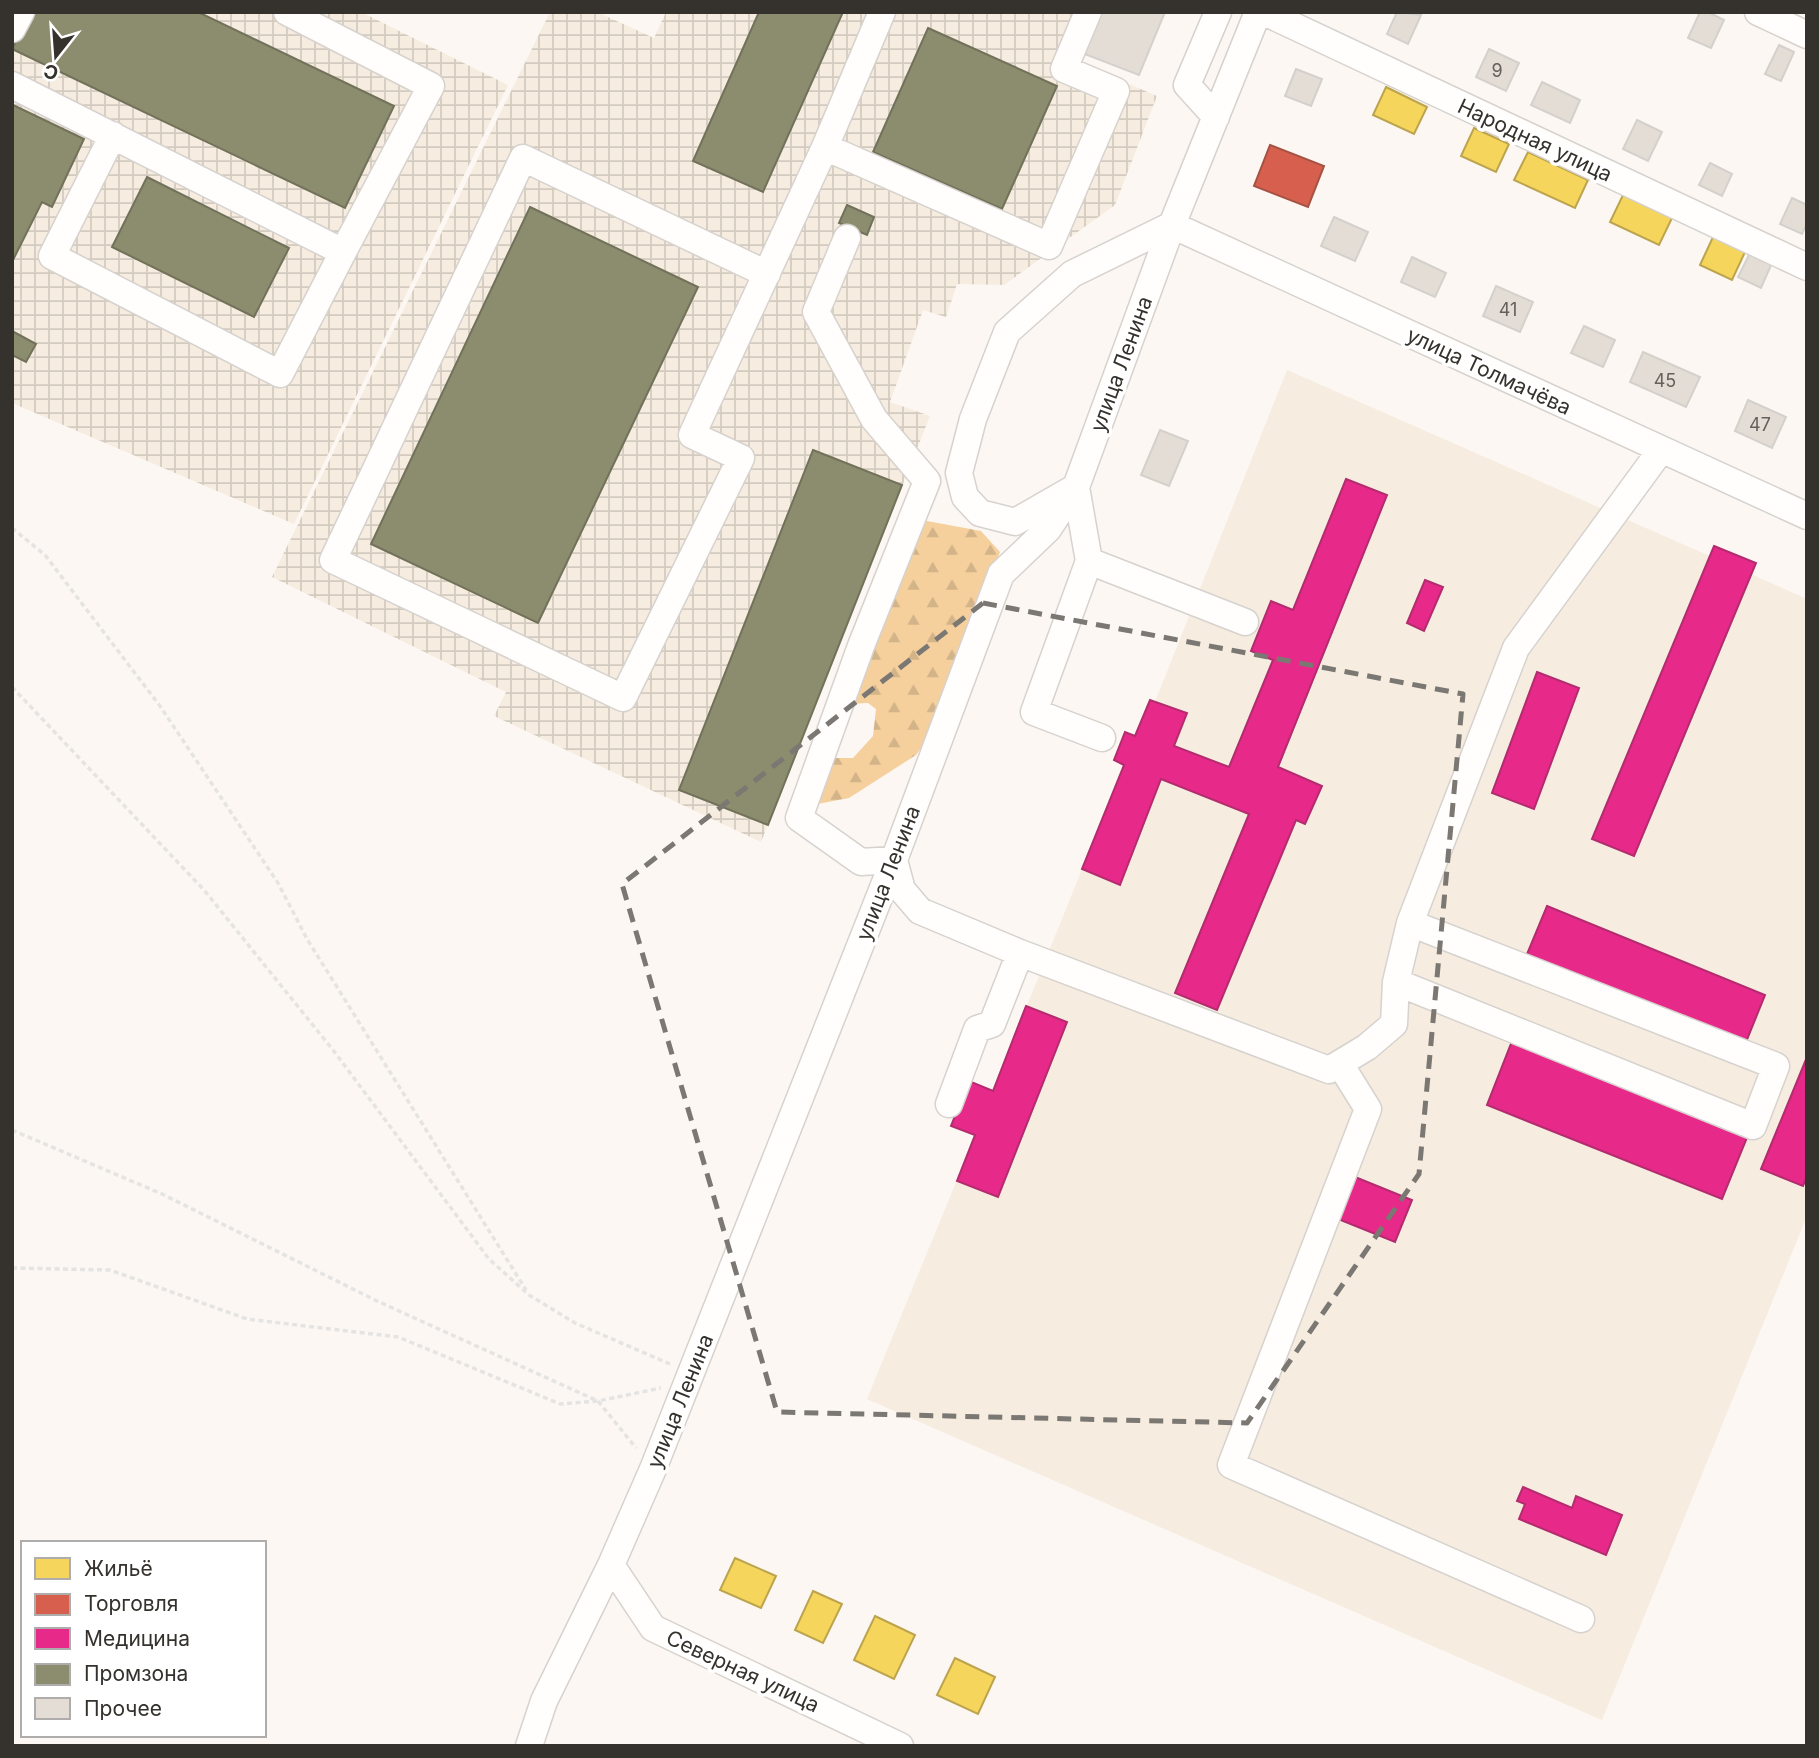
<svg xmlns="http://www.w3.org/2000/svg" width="1819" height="1758" viewBox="0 0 1819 1758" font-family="Inter,sans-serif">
  <defs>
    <pattern id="industrial-grid" width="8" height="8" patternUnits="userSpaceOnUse" patternTransform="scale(1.75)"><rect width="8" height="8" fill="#f6ece0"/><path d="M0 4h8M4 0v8" fill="none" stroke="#d4cbc0"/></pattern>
    <pattern id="forest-firs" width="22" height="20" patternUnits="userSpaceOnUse" patternTransform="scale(1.75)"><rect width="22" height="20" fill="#f5d09d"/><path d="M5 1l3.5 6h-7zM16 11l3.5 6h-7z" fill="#d3b388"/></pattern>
  </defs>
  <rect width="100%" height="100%" fill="#fcf7f2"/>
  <!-- built -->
  <path fill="#f6ece0" d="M1287,370L1807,599V1216L1602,1720L867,1399L975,1136L951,1126L969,1081L993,1090L1124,765L1114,760L1125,732L1135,736L1150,700L1155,702Z"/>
  <!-- industrial -->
  <path fill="url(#industrial-grid)" d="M12,12H361L508,85L294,524L12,403Z
    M550,12H597L654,38L666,12H1075L1058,54L1157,96L1115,205L1004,285L957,284L946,317L923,310L890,402L930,416L761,842L494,716L506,692L272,577Z"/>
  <!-- forest -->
  <path fill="url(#forest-firs)" d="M927,521L981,531L1000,552L935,729L916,755L849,798L812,805L827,758H853L873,736L876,709L868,703L847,704L913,523Z"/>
  <!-- homes -->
  <path fill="#f6d55c" stroke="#bca44e" stroke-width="2" d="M1386,87L1427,107L1414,134L1373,115Z
    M1474,128L1509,144L1496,172L1461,156Z
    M1528,152L1588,180L1575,208L1514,180Z
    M1623,195L1672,218L1659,245L1610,222Z
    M1713,237L1745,252L1732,280L1700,265Z
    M735,1558L776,1576L761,1608L720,1590Z
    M813,1591L842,1604L823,1643L795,1630Z
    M875,1616L915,1635L894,1679L854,1660Z
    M955,1658L995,1677L978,1714L937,1695Z"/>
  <!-- shops -->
  <path fill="#d6604d" stroke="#a65243" stroke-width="2" d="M1270,145L1324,166L1308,207L1254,186Z"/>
  <!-- health -->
  <path fill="#e7298a" stroke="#b22c6e" stroke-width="2" d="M1346,479L1387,495L1278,767L1322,786L1305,824L1296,820L1217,1010L1175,993L1249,814L1161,779L1120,885L1082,869L1124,765L1114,760L1125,732L1135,736L1150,700L1187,713L1174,746L1229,767L1273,660L1251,651L1271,601L1293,610Z
    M1714,546L1756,563L1634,856L1592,839Z
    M1425,580L1443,587L1424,631L1407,623Z
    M1537,672L1579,688L1534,809L1492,793Z
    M1547,906L1765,995L1744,1047L1525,959Z
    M1026,1006L1067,1022L998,1197L957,1181L975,1135L951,1126L969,1081L993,1091Z
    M1512,1041L1748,1135L1722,1199L1487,1105Z
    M1807,1057V1176L1803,1186L1761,1169Z
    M1355,1177L1412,1200L1395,1242L1338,1219Z
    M1523,1487L1572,1508L1576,1496L1622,1515L1606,1555L1519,1519L1525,1504L1517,1501Z"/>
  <!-- industry -->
  <path fill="#8c8c6e" stroke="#72715a" stroke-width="2" d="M30,12H198L394,106L345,208L12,49Z
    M759,12H843L763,192L693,161Z
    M928,28L1057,86L1002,209L873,152Z
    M13,105L84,139L52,207L42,202L12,262Z
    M147,177L289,248L254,317L112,247Z
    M847,205L874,217L867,235L839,223Z
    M530,207L698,287L538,623L371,544Z
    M12,331L36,344L26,362L12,355Z
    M813,450L902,485L768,825L679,790Z"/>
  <!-- building -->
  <path fill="#e4ddd5" stroke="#d4d0cc" stroke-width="2" d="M1099,12H1165L1139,75L1082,53Z
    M1397,12L1421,15L1408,44L1387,34Z
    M1700,12H1708L1724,20L1711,48L1688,38Z
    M1779,45L1794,52L1781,81L1765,74Z
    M1489,49L1519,63L1506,91L1476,77Z
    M1296,69L1322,79L1311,106L1285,96Z
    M1542,82L1580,100L1570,123L1531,105Z
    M1637,120L1662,132L1648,161L1623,149Z
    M1710,163L1732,174L1722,196L1699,185Z
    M1792,198L1807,205V223L1802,234L1780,224Z
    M1334,217L1368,232L1355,261L1321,246Z
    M1750,253L1772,263L1761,288L1738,277Z
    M1412,257L1446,273L1435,297L1401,282Z
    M1496,286L1533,302L1520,332L1483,316Z
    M1584,326L1615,340L1603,367L1571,353Z
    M1643,352L1700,377L1686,407L1630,382Z
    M1748,400L1786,417L1772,448L1735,431Z
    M1160,430L1188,441L1169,486L1141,475Z"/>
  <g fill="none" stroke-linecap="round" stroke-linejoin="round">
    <defs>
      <path id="minor" d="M882,12L825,147L1049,246L1116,91L1064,69L1088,12
        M1264,12L1807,267
        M1758,12L1807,35
        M12,29L21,12
        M12,85L343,252L431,86L287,12
        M1216,117L1187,85L1218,12
        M113,135L52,256L280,374L343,252
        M1172,225L1072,274L1007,332L973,419L959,473L965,497L980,513L1015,522L1076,487L1089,561L1245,622
        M1172,225L1807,516
        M847,238L816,312L874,419L927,481L861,646L799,818L861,862L894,860L902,890L920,911L1020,953L992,1024L977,1029L949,1104
        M767,274L523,158L333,560L623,698L741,458L692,435L825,147
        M1089,561L1034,712L1102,738
        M1410,923L1776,1066L1753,1126L1396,982L1410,923L1516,648L1661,450
        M1020,953L1329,1070L1367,1047L1394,1024L1396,982
        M1340,1064L1368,1109L1231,1465L1581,1619
        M611,1565L653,1628L900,1746
        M529,1746L544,1701L611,1565L653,1469L894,860L1001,574L1048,529L1076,487L1172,225L1258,12"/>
    </defs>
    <!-- minor casing -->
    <use href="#minor" stroke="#d6d2ce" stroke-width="29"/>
    <!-- path -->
    <path stroke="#e5e4e3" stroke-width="3.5" stroke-dasharray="5 3.5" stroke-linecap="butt" d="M12,528L45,555L160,706L278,883L307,939L526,1290
      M12,687L204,890L333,1050L489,1259L529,1295L575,1323L670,1364
      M12,1130L162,1194L377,1301L598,1401L636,1448
      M12,1268L110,1270L247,1319L398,1337L560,1404L598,1401L661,1388"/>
    <!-- minor -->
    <use href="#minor" stroke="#fffefd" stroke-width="26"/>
  </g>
  <!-- marked area -->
  <path fill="none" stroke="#7b7772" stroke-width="5" stroke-dasharray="14 9" stroke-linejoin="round" d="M983,603L1463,694L1419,1174L1247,1423L777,1412L622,884Z"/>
  <g text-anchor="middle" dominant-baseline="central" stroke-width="7" stroke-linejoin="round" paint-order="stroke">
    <!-- number labels -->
    <g font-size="18" fill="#64605a">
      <text x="1497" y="70">9</text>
      <text x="1508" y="309">41</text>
      <text x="1665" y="380">45</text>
      <text x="1760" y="424">47</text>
    </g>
    <!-- street labels -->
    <g font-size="21" fill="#35322d" stroke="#fff">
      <text transform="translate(1535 140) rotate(25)">Народная улица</text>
      <text transform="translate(1121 364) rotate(-70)">улица Ленина</text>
      <text transform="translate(1489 371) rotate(25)">улица Толмачёва</text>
      <text transform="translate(888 873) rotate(-69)">улица Ленина</text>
      <text transform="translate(680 1401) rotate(-68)">улица Ленина</text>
      <text transform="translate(743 1671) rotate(25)">Северная улица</text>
    </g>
  </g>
  <!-- border -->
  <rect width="1819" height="1758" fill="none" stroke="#35322d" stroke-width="28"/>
  <!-- legend -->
  <rect x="21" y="1541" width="245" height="196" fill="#ffffff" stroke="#aeadab" stroke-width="2"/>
  <rect x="35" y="1558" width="35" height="21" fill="#f6d55c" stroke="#aeadab" stroke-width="2"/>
  <text x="84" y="1576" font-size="21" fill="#35322d">Жильё</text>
  <rect x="35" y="1594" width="35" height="21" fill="#d6604d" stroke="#aeadab" stroke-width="2"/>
  <text x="84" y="1611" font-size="21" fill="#35322d">Торговля</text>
  <rect x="35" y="1628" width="35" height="21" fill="#e7298a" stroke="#aeadab" stroke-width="2"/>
  <text x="84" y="1646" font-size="21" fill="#35322d">Медицина</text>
  <rect x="35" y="1664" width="35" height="21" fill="#8c8c6e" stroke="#aeadab" stroke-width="2"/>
  <text x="84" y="1681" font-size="21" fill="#35322d">Промзона</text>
  <rect x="35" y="1698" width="35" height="21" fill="#e4ddd5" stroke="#aeadab" stroke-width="2"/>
  <text x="84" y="1716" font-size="21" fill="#35322d">Прочее</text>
  <!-- north arrow -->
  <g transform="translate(56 56) rotate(197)" stroke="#ffffff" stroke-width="5" paint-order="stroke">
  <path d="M0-5L12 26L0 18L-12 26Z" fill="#35322d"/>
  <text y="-10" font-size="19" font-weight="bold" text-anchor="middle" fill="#35322d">С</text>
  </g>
</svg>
